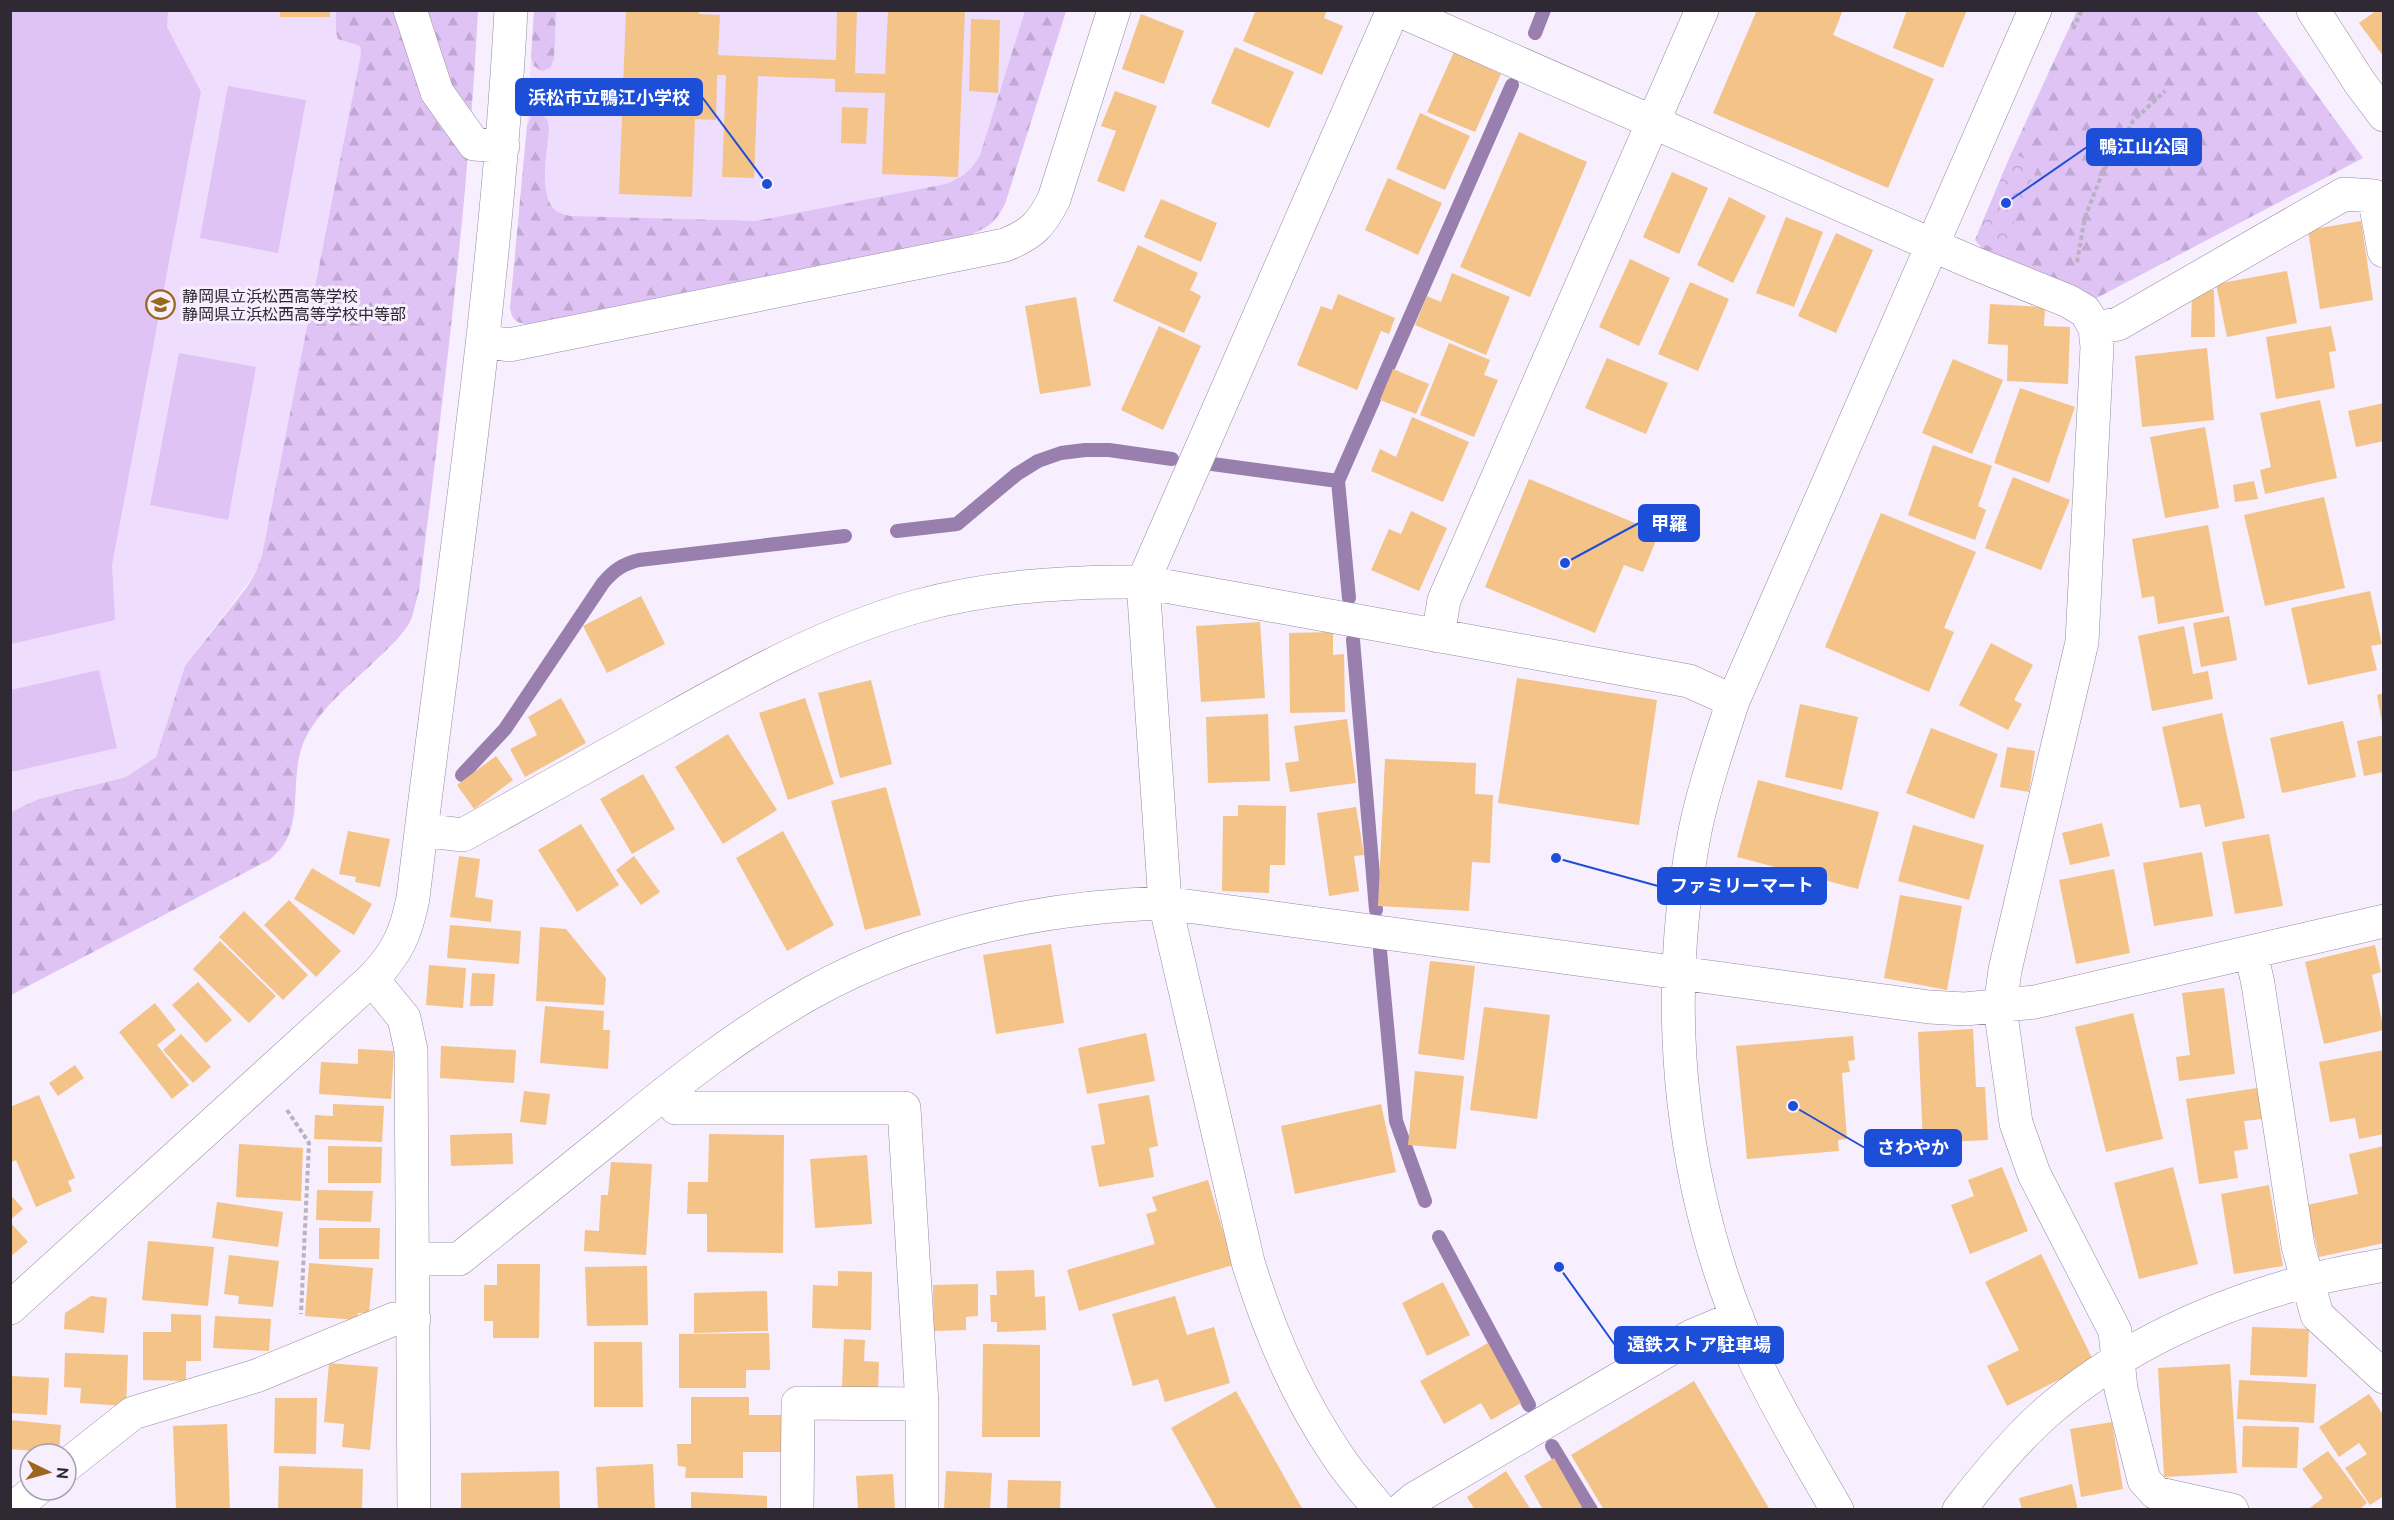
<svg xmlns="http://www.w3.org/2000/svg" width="2394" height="1520" viewBox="0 0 2394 1520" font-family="Ubuntu,'Noto Sans JP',sans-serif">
  <defs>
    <pattern id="forest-firs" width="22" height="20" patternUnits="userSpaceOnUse" patternTransform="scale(1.5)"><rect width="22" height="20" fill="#dec3f4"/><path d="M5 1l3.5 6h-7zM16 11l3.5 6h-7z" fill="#bfa8d2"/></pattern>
    <pattern id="park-crowns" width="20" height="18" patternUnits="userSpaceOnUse" patternTransform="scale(1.5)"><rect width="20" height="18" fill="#dec3f4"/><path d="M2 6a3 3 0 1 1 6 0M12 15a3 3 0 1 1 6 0" fill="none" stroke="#bfa8d2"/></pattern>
  </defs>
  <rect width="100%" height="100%" fill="#f7eefe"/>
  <!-- built -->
  <path fill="#efddfd" d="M11,11H336V32L345,41L360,46L361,54L262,555L256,572L185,666L156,757L126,777L39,799L11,812Z
    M534,11H1066L1005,204L997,219L985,229L969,235L527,324L518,323L512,317L510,308L527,126Z"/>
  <!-- forest -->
  <path fill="url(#forest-firs)" d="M336,11H478C468,205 443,398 419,591C416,600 414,613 410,622C403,634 390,647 380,656C355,681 322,706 306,737C285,778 310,830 269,860L11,995V812L39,799L126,777L156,757L185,666L247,587L256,572L262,555L361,54L360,46L338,39L336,32Z
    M534,11H556L554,59L550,68L542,71L534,66L531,58Z
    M1025,11H1066L1005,204C996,221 988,228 969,235L527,324C516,323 512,319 510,308L527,126L531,116L539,114L547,119L549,127C548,149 537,196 556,211C560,213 566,215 570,216L755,221L946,184C963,177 971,171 980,155Z
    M2077,11H2256L2363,158L2091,301L1988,256L1975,240L2012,152Z"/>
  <!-- park -->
  <path fill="url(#park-crowns)" d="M2012,152L2038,166L2001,252L1975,240Z"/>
  <!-- pitch -->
  <path fill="#dec3f4" d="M10,11H168L167,27L201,92L112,565L115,620L11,644Z
    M228,86L306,100L278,253L200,238Z
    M179,353L256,367L228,520L150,505Z
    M99,670L117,748L11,772V690Z"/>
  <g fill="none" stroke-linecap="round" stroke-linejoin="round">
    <!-- stream -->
    <path stroke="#997fad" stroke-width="14" d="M1535,33L1544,10
      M1212,464L1338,481
      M897,531L957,524L1017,474L1038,461L1061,453L1085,450H1109L1172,459
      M1349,598L1338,481L1512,85
      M1353,640L1376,910
      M462,775L505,729L603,583C614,570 623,564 639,560L845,536
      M1380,951L1396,1121L1425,1201
      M1439,1237L1529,1405
      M1552,1446L1591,1510"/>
  </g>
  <!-- building -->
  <path fill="#f4c387" d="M280,10H330V17H280Z
    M626,10H699V14L720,15L718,55L836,60L837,10H857L855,73L885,74L888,10H965L958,177L882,174L885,93L835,92V79L758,76L754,178L722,177L726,75H717L716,120L695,119L692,197L619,194Z
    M1256,10H1327L1324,18L1343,26L1322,75L1243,41Z
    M1757,10H1843L1833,35L1934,79L1888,188L1713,113Z
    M1907,10H1967L1943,68L1893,48Z
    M2377,10H2384V57L2359,23Z
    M1141,14L1184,31L1164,84L1122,69Z
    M971,19L1000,20L998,93L969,91Z
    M1235,47L1294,72L1269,128L1211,103Z
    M1454,52L1501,74L1475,132L1427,112Z
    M1115,91L1157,106L1124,192L1097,181L1116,131L1101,126Z
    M842,107L868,108L866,144L841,143Z
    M1420,113L1470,136L1445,190L1396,169Z
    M1519,132L1587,162L1530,297L1460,267Z
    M1672,172L1708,188L1679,254L1643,237Z
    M1388,178L1442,203L1418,255L1365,230Z
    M1729,197L1766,216L1733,283L1697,265Z
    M1161,199L1217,223L1201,262L1144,237Z
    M1786,217L1823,232L1794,307L1756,293Z
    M2361,221L2373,300L2320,309L2308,230Z
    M1836,233L1873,250L1836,333L1798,316Z
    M1138,245L1198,273L1190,290L1201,296L1184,333L1113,301Z
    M1630,259L1670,278L1639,346L1599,327Z
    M2287,271L2297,323L2227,337L2216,284Z
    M1452,273L1510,297L1486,355L1415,325L1427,296L1441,302Z
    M1690,282L1729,299L1698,371L1658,354Z
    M2192,290H2214L2215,337H2191Z
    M1338,294L1395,318L1389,334L1381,331L1357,390L1297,365L1321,306L1332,310Z
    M1076,297L1091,386L1040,394L1025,306Z
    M1990,304L2045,307L2044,326L2070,327L2068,384L2007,381L2008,345L1988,344Z
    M1159,326L1201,346L1163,430L1121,410Z
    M2331,326L2336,351L2329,352L2335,388L2276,399L2266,337Z
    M1449,343L1490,360L1484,375L1498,380L1474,437L1420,415Z
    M2207,348L2214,420L2142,427L2135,356Z
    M1607,358L1668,383L1646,434L1585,408Z
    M1953,359L2003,380L1972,454L1922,433Z
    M1393,369L1429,384L1416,414L1380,400Z
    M2020,388L2075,407L2049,483L1994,463Z
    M2320,400L2337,478L2265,494L2260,470L2271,467L2260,413Z
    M2384,403V441L2356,447L2348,411Z
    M1412,417L1469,442L1443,502L1371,471L1380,449L1396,457Z
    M2205,427L2219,508L2165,518L2150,437Z
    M1933,445L1992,466L1978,506L1986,510L1975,540L1908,515Z
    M2013,477L2070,500L2041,570L1985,548Z
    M1529,479L1659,533L1643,572L1624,565L1595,633L1485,587Z
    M2254,481L2258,499L2235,502L2233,485Z
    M2324,497L2345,588L2265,606L2244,515Z
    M1411,511L1447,528L1419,591L1371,570L1389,529L1401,534Z
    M1881,513L1976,552L1944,628L1954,632L1929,692L1825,647Z
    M2208,525L2224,612L2158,624L2154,596L2142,598L2132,539Z
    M2370,591L2382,644L2371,646L2377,670L2308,685L2291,608Z
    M641,596L665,644L607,673L583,626Z
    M2229,616L2237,660L2201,667L2193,623Z
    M1260,622L1265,698L1201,702L1196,626Z
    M2184,626L2193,674L2208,671L2213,699L2152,711L2138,636Z
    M1333,632V655L1344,654L1345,712L1290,713L1289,633Z
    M1991,643L2033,665L2014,700L2022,704L2008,730L1959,705Z
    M1517,678L1657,700L1639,825L1498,803Z
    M871,680L892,764L840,778L818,693Z
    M2384,693V723H2382L2377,695Z
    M561,698L586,743L525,777L510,749L537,735L528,717Z
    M805,698L834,784L788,800L759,713Z
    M1800,704L1858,717L1842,790L1785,777Z
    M2222,713L2245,818L2205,827L2200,804L2180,808L2162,727Z
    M1268,714L1270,781L1208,783L1206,717Z
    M1347,719L1356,783L1290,792L1285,763L1299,761L1294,726Z
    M2343,721L2356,777L2282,793L2270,738Z
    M1931,728L1998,754L1974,819L1906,793Z
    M728,734L777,810L723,844L675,767Z
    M2384,735V772L2364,776L2357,741Z
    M2007,747L2035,751L2029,792L2000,787Z
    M496,756L513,780L474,809L457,785Z
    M1385,759L1476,763L1475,794L1493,795L1490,863L1472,862L1469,911L1378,906Z
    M643,774L675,829L632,854L600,799Z
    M1758,780L1879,812L1858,889L1737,857Z
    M886,787L921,915L865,930L831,801Z
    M1238,805L1286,806L1285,865H1270L1269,893L1222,891L1223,816H1238Z
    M1356,807L1364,855L1354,856L1359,891L1329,896L1317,813Z
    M2102,823L2110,856L2070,865L2062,833Z
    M581,824L619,885L577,912L538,850Z
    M1913,825L1984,845L1969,900L1898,881Z
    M348,831L390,839L380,887L355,882L356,877L339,874Z
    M783,831L834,925L787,951L736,858Z
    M2269,834L2283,906L2235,914L2222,842Z
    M2202,852L2213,916L2154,926L2143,863Z
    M459,856L480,859L475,897L493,900L491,922L450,917Z
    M634,856L660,892L641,905L616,870Z
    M312,868L372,904L354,935L294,899Z
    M2114,869L2130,953L2076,964L2059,880Z
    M1900,895L1962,906L1947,990L1884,978Z
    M289,900L341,951L316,977L264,925Z
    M244,911L308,975L283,1000L219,937Z
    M450,925L521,931L519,964L447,958Z
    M540,927L566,929L606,978L604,1005L536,1001Z
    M220,941L276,996L249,1023L193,969Z
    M1051,944L1064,1023L996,1034L983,955Z
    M2375,945L2381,972L2372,975L2384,1030L2324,1044L2305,962Z
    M1430,961L1475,966L1464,1060L1418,1054Z
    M429,965L466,968L463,1008L426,1005Z
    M472,973L495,974L493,1006H470Z
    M198,982L232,1020L206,1043L172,1005Z
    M2224,988L2235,1074L2179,1081L2176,1057L2190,1055L2182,993Z
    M155,1003L176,1030L157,1045L189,1085L172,1099L119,1032Z
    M545,1006L604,1011L603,1030H610L608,1069L540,1063Z
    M1484,1007L1550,1015L1537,1119L1470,1110Z
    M2133,1013L2163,1139L2106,1152L2075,1027Z
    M1973,1029L1976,1087H1985L1988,1140L1923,1143L1918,1032Z
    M1146,1033L1155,1081L1087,1094L1078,1048Z
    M181,1034L211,1067L193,1083L163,1050Z
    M1853,1036L1855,1060L1848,1061L1850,1072L1842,1073L1847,1139L1838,1140L1839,1151L1747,1159L1736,1046Z
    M441,1046L516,1050L514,1083L440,1078Z
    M358,1049L394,1051L391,1099L319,1094L321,1062L358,1064Z
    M2384,1050V1134L2359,1139L2355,1118L2330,1122L2319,1062Z
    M75,1065L84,1078L58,1096L49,1083Z
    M1415,1071L1464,1076L1456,1149L1408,1145Z
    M2257,1088L2262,1119L2244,1121L2248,1149L2234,1151L2238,1178L2199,1184L2186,1099Z
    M524,1091L550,1094L546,1125L520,1122Z
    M39,1095L75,1178L68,1181L72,1191L36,1207L16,1160L10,1163V1107Z
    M1149,1095L1158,1146L1149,1148L1154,1177L1099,1187L1091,1146L1105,1144L1098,1104Z
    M333,1104L384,1106L382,1142L314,1139L315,1115L333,1116Z
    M1381,1104L1396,1172L1295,1194L1281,1126Z
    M512,1133L513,1164L451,1166L450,1135Z
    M709,1134L784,1135L783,1253L707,1252V1214H687L688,1182H708Z
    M239,1144L303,1148L301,1201L236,1197Z
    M328,1146L382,1147L381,1183H328Z
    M2384,1146V1243L2319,1257L2307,1205L2358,1194L2349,1154Z
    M867,1155L872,1224L815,1228L810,1159Z
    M611,1162L652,1164L646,1255L584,1251L585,1230L599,1231L601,1195H608Z
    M2002,1167L2028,1231L1970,1254L1951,1205L1974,1196L1968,1180Z
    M2173,1167L2198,1264L2139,1279L2114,1183Z
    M1208,1180L1233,1265L1079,1311L1067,1270L1155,1244L1146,1214L1157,1211L1152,1197Z
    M2269,1185L2283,1266L2234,1274L2221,1194Z
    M317,1190L373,1191L371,1222L316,1220Z
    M10,1194L23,1209L10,1220Z
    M217,1202L283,1212L278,1247L212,1238Z
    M10,1222L28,1242L10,1257Z
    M319,1228H380L379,1259H319Z
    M148,1241L214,1247L208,1306L142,1300Z
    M2041,1254L2094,1362L2007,1406L1987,1366L2019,1350L1985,1282Z
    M229,1255L279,1261L273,1307L238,1304L239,1296L224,1294Z
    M309,1263L373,1268L369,1313H358L357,1320L305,1316Z
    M497,1264H540L539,1338H493V1321H484V1285H497Z
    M647,1266L648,1325L587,1326L585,1267Z
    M1034,1270L1035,1297L1045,1296L1046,1330L997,1332V1322H991L990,1295H997L996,1271Z
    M838,1271L872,1272L871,1330L812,1328L813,1285L838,1286Z
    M1443,1282L1470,1335L1427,1356L1402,1303Z
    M978,1284V1316L966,1317V1330L934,1331L933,1285Z
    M767,1291L768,1331L694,1333V1293Z
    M91,1296L107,1298L104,1333L64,1329L65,1313Z
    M1175,1296L1187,1335L1214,1327L1230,1383L1165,1402L1158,1379L1133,1386L1112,1314Z
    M171,1314L201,1315V1361H186V1381L143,1380V1332H171Z
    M215,1316L271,1319L269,1351L213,1348Z
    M2252,1327L2309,1329L2307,1377L2250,1375Z
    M769,1333L770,1370H746V1388H679V1334Z
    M844,1339L865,1340L864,1361L879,1362L878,1389L842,1387Z
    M594,1342H642L643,1407H594Z
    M1488,1343L1521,1403L1491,1420L1481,1403L1444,1424L1420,1381Z
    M983,1344L1040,1345V1437H982Z
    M65,1353L128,1355L126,1406L80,1403L81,1388L64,1387Z
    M329,1363L378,1367L370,1450L342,1447L344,1424L324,1422Z
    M2230,1364L2237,1473L2164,1477L2158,1368Z
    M10,1376L49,1378L47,1415L10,1413Z
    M2239,1380L2316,1384L2314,1423L2237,1419Z
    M1694,1381L1770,1510H1604L1571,1455Z
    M1236,1391L1303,1510H1217L1171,1428Z
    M2369,1394L2384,1416V1496L2370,1505L2345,1468L2367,1454L2359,1443L2339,1457L2319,1427Z
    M691,1397H749V1415H784V1452H743V1478H685L686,1467L678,1466L677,1444H691Z
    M275,1398H317L316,1454L274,1453Z
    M10,1420L61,1425L59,1453L10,1449Z
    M2112,1422L2123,1489L2081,1497L2070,1429Z
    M227,1424L230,1510H176L173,1426Z
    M2243,1426L2299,1427L2297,1468L2242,1467Z
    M2328,1451L2367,1503L2359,1510H2307L2323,1498L2302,1469Z
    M1554,1458L1582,1507L1577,1510H1543L1524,1476Z
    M653,1464L655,1510H598L596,1467Z
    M279,1466L363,1469L362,1510H278Z
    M559,1471L560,1510H461V1473Z
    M946,1471L992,1473L990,1510H944Z
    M1506,1471L1531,1510H1475L1467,1497Z
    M893,1474L895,1510H858L856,1476Z
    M1008,1480L1061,1481L1060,1510H1007Z
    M2072,1484L2078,1510H2022L2019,1498Z
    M691,1492L767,1496V1510H691Z"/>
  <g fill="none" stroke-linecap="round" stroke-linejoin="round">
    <defs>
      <path id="minor" d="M410,10L437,92L474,144L503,146
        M1398,10L1971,262L2068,301L2085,311L2095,328L2097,347L2082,642L2005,970L2000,1007L2016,1123L2034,1174L2115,1331L2121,1389L2144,1480L2156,1493L2232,1510
        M2313,10L2360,83L2384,115
        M2095,328L2118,324L2344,194L2374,196L2384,251
        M483,341L509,345L1005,245C1032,234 1041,225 1054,199L1114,10
        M1438,636L1444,600L1702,10
        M421,830L463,835C531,797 598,760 666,722C748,676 826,632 918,606C991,586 1067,581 1143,582L1689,681L1733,701
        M2251,952L2258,984L2298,1246L2317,1315L2384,1377
        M372,979L404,1018L411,1050L414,1510
        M665,1093L676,1108H904L922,1404V1510
        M413,1259H459C512,1216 565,1174 618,1131C679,1081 740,1033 809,994C917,933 1042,907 1165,903L1929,1007L1965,1009L2035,1002L2384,921
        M10,1308L372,979C397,953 406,934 413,898C448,602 495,308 511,10
        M66,1466L133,1413L256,1376L394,1319H414
        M11,1510L36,1490
        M797,1510L798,1403L922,1404
        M1380,1510C1366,1492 1349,1474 1337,1455C1296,1395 1269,1331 1248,1262L1165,903L1143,582L1393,10
        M1401,1510L1414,1499L1692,1336L1737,1317
        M1837,1510C1809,1461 1780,1413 1756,1363C1680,1197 1660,1010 1695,831C1704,787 1719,744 1733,701L2035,10
        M1959,1510C1986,1475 2015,1440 2048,1411C2122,1347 2213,1306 2307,1281C2332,1274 2358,1270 2384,1265"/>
    </defs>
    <!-- minor casing -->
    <use href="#minor" stroke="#968aa1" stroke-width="34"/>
    <!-- path -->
    <path stroke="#bab2c0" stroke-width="4" stroke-dasharray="4.5 3" stroke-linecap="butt" d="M2073,29L2082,10
      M2077,262L2085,217L2102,174L2133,121L2165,91
      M287,1110L309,1143L301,1314"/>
    <!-- minor -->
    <use href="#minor" stroke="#fff" stroke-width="33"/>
  </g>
  <!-- icons -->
  <defs>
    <symbol id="school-ring" viewBox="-11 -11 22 22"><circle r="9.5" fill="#f7eefe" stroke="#9a671c" stroke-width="1.5"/><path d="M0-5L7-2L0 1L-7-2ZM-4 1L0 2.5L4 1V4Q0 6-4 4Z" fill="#9a671c"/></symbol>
  </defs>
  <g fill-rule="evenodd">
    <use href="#school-ring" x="144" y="288" width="33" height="33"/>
  </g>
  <g text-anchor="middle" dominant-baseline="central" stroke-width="6" stroke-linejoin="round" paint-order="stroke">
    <!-- poi labels -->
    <g font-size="16" fill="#2e2932" stroke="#f7eefe" text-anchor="start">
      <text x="182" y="296">静岡県立浜松西高等学校<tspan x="182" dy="18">静岡県立浜松西高等学校中等部</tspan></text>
    </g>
  </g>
  <!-- callouts -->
  <path fill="none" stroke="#1d4ed8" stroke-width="2" d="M767 184L702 97M2006 203L2087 147M1565 563L1639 523M1556 858L1658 886M1793 1106L1865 1148M1559 1267L1615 1345"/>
  <g fill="#1d4ed8" stroke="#f7eefe" stroke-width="2">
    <circle cx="767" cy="184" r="6"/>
    <circle cx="2006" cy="203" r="6"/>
    <circle cx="1565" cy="563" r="6"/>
    <circle cx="1556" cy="858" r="6"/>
    <circle cx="1793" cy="1106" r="6"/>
    <circle cx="1559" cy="1267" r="6"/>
  </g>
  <g fill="#1d4ed8" stroke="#1d4ed8" stroke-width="2">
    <rect x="516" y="79" width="186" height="36" rx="6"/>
    <rect x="2087" y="129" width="114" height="36" rx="6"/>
    <rect x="1639" y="505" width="60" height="36" rx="6"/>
    <rect x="1658" y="868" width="168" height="36" rx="6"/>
    <rect x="1865" y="1130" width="96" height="36" rx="6"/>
    <rect x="1615" y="1327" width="168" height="36" rx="6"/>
  </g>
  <g font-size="18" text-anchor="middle" font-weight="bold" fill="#fff">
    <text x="609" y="104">浜松市立鴨江小学校</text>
    <text x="2144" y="153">鴨江山公園</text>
    <text x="1669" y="530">甲羅</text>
    <text x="1742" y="892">ファミリーマート</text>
    <text x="1913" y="1154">さわやか</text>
    <text x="1699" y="1351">遠鉄ストア駐車場</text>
  </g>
  <!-- border -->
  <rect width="2394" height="1520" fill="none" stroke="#2e2932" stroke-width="24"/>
  <!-- north arrow -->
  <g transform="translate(48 1472) rotate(95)"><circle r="28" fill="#f7eefe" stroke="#a79fac" stroke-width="1.5"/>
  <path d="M0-4.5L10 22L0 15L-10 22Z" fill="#9a671c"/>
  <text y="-9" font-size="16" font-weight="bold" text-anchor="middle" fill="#2e2932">N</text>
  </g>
</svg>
